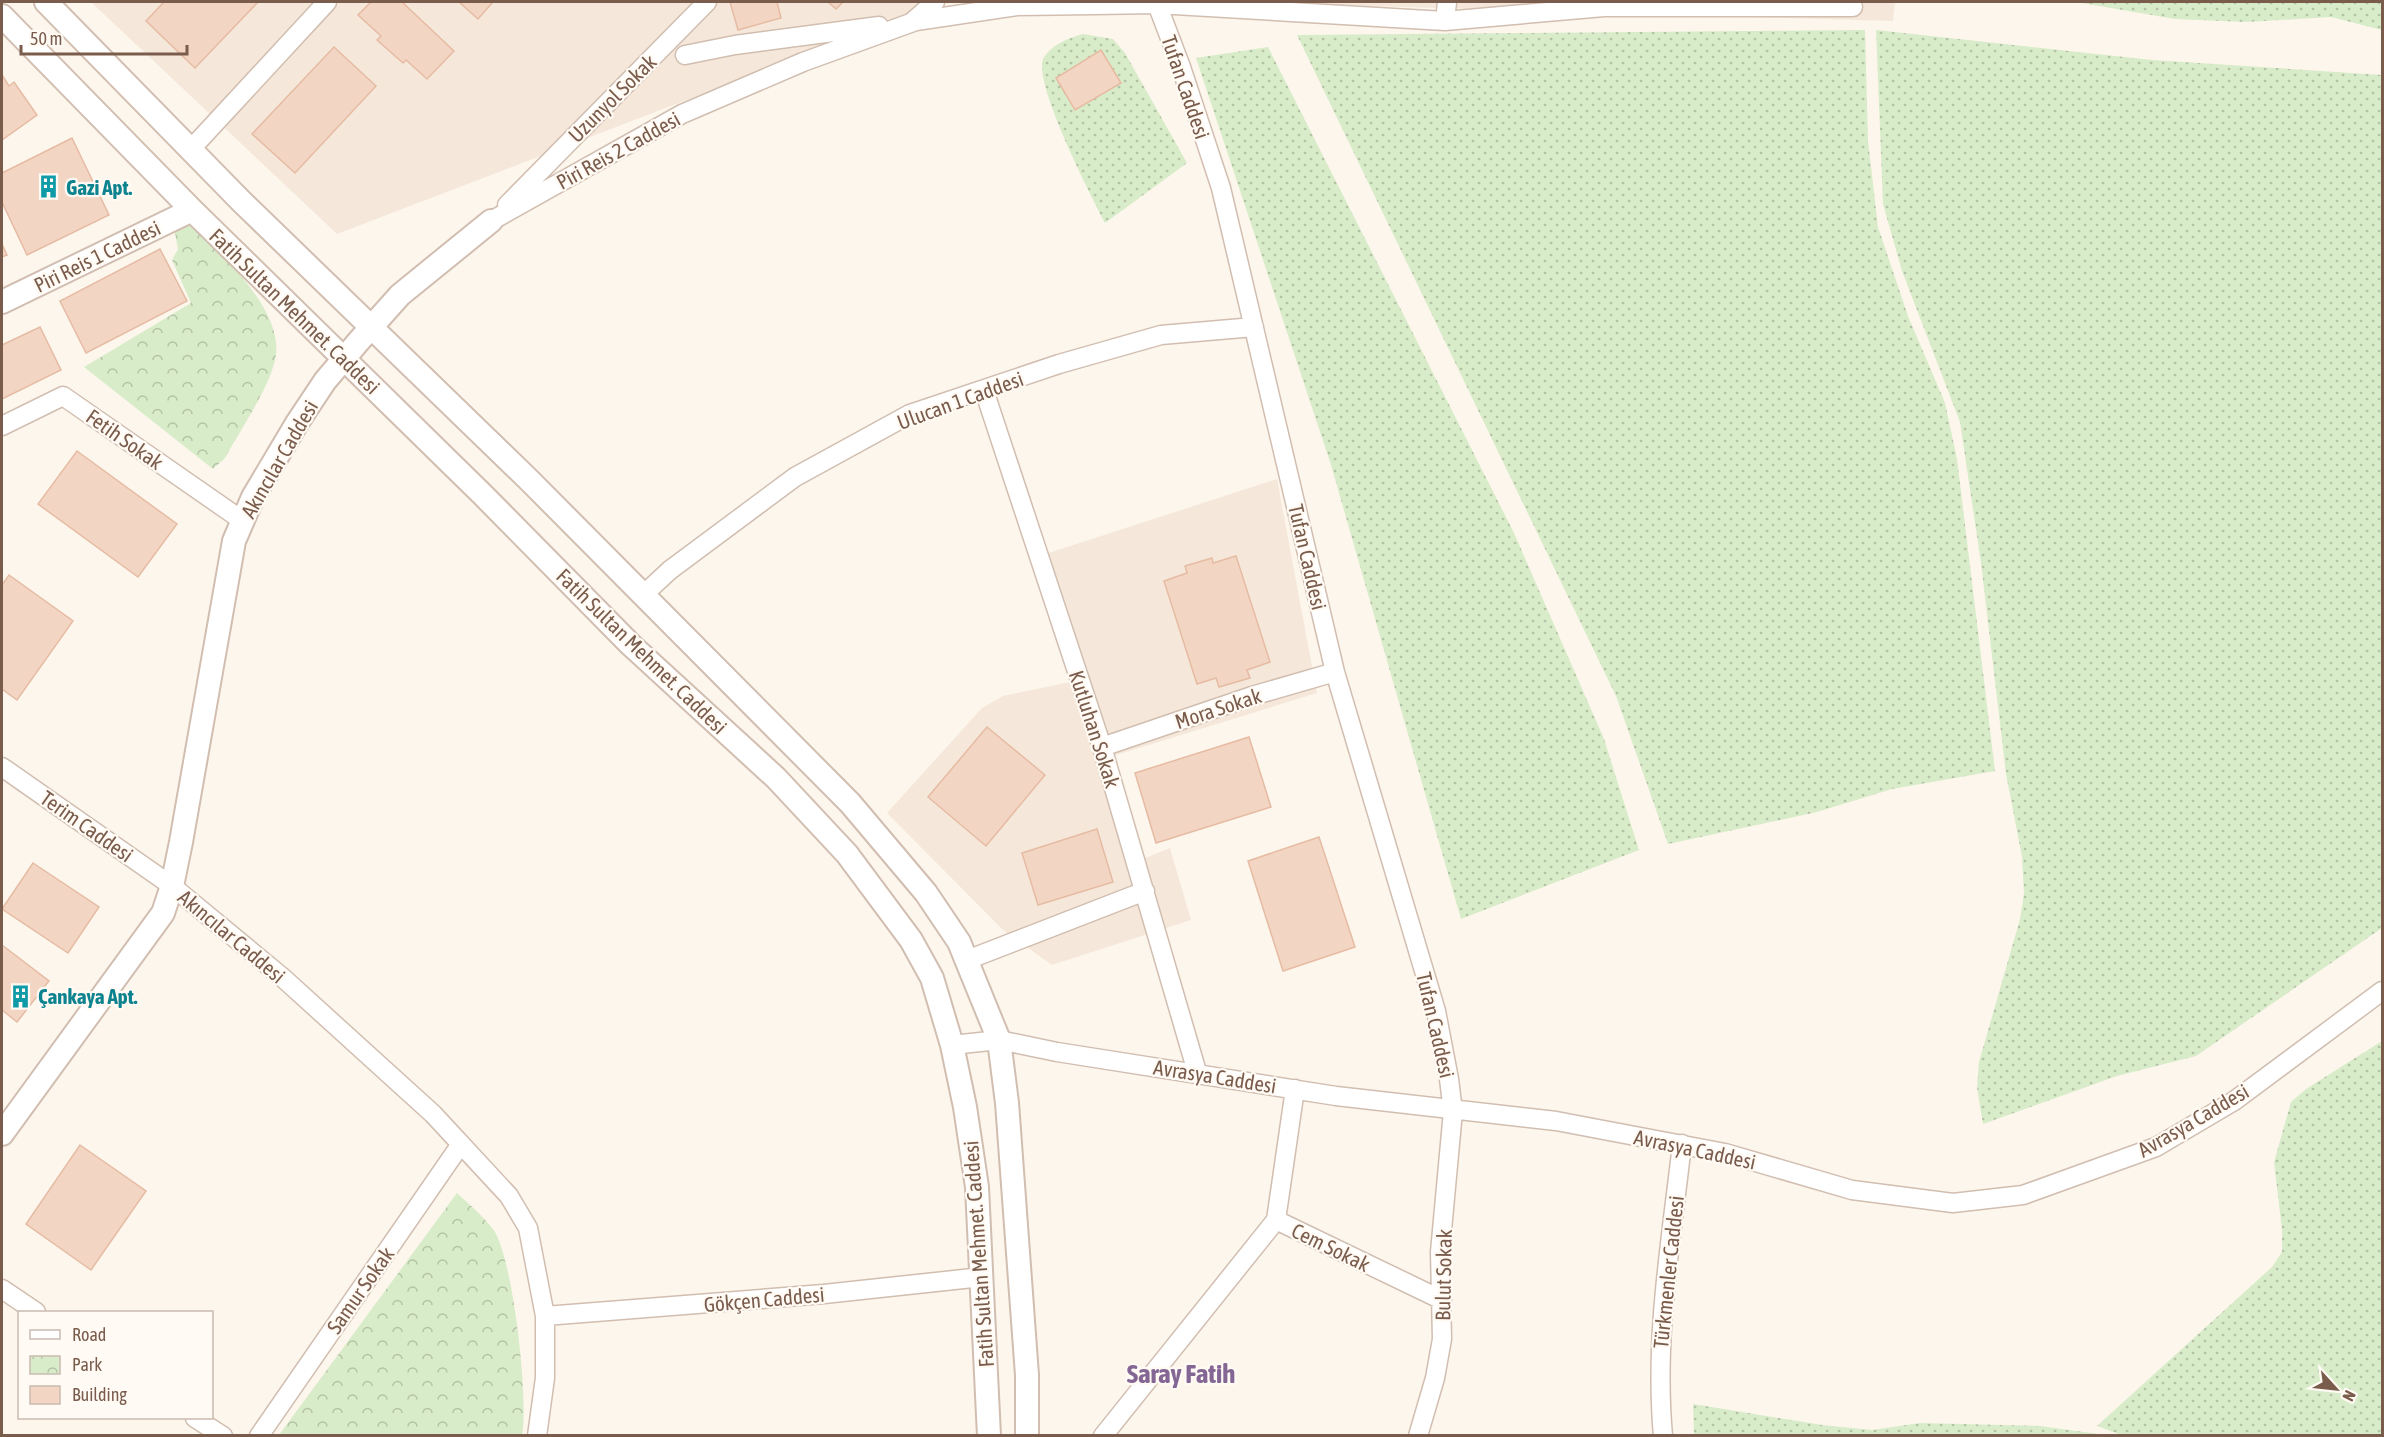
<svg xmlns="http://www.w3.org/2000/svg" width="2384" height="1437" viewBox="0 0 2384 1437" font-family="'Asap Condensed',sans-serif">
  <defs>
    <pattern id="grass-dots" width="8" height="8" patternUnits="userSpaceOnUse" patternTransform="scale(1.5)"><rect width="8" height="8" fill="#d8ecc9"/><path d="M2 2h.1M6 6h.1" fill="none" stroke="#b4c2a5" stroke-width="1.8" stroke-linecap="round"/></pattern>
    <pattern id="park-crowns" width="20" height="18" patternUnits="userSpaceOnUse" patternTransform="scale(1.5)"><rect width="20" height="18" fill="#d8ecc9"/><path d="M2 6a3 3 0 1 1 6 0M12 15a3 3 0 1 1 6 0" fill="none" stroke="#b4c2a5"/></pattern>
  </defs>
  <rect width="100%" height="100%" fill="#fdf6ec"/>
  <!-- residential -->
  <path fill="#f5e8da" d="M91,2H942L337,234Z
    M1222,2H1895L1893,21Z
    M1277,479L1317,693L1113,756L1145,858L1170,848L1191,920L1052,965L1003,930L887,813L982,708L1003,696L1070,682L1033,558Z"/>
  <!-- grass -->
  <path fill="url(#grass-dots)" d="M2076,2H2382V30L2331,17L2246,22L2175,19Z
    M1865,30L1868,141L1878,227L1908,316L1945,403L1957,459L1995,771L1892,789L1817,812L1668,844L1616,696L1297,35Z
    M1876,30L2152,60L2382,75V928L2196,1056L2117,1076L1983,1124L1977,1088L1979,1062L2020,919L2024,893L2022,857L2006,774L1981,563L1960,422L1902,271L1883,204Z
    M1083,34L1113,39L1125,53L1187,163L1105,223C1092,198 1030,78 1044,57C1053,44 1069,38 1083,34Z
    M1268,47L1514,533L1604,739L1639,850L1461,919L1331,465L1196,58Z
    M2382,1041V1435L2124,1436L2097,1426L2272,1267L2282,1252V1230L2274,1162L2291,1102L2306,1089Z
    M1693,1404L1822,1425L1872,1430L1920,1423L2040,1426L2106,1435H1694Z"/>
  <!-- park -->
  <path fill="url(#park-crowns)" d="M183,223L190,225C222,256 290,314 274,364C267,391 239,432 225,458L213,469L84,367L191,303L172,260L178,249L174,228Z
    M457,1193C469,1204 483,1216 493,1229C513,1256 529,1401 522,1435H279Z"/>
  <!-- building -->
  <path fill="#f3d5c3" stroke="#e6bba3" stroke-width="1.5" d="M164,2H258L195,68L146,21Z
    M371,2H402L454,51L427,79L406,60L403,63L377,40L381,36L358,15Z
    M459,2H493L478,19Z
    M730,2H777L781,18L738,30Z
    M828,2H843L836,9Z
    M334,47L376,86L295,173L252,134Z
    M1101,50L1121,83L1075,110L1056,78Z
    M2,75L9,86L14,82L37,115L2,140Z
    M72,138L109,215L27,255L2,202V173Z
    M2,244L7,255L2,257Z
    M160,249L187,301L86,353L60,301Z
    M40,327L61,370L2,399V345Z
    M77,451L177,524L138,577L38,504Z
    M1236,556L1270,662L1247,670L1250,678L1219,687L1216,678L1197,684L1164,581L1187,573L1185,566L1212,558L1213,563Z
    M9,575L73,621L17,700L2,689V585Z
    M987,727L1045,775L986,846L928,797Z
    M1249,737L1271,807L1156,843L1135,773Z
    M1097,829L1113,882L1038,905L1022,853Z
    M1319,837L1355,947L1283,971L1248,861Z
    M33,863L99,907L68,953L2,909Z
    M2,945L49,981L17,1022L2,1010Z
    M80,1145L146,1191L91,1270L26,1224Z"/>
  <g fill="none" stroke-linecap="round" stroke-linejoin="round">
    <defs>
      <path id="minor" d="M1157,4L1181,67L1221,188L1335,672L1436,1011L1449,1079L1453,1111L1440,1252L1442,1339L1435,1378L1418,1436
        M1445,21L1447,2
        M912,22L935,2
        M685,55L735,45L879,26
        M191,149L327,2
        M507,205L707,2
        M491,221L682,114L803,62L916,21L1017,6L1094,5L1157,4L1445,21L1604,7H1853
        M984,390L1102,747L1197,1072
        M2,426L63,396L243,521
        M642,596L670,570L795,477L910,414L1059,364L1161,335L1254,327
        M1102,747L1252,696L1335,672
        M2,767L172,886L282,977L433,1114L509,1196L528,1228L545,1316V1378L537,1436
        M967,960L1145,891
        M952,1045L999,1040L1057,1052L1336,1096L1556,1121L1725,1153L1852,1190L1953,1203L2023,1195L2156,1147L2234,1101L2382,991
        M1295,1089L1276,1220L1442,1300
        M2,1289L36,1312
        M545,1316L824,1294L982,1277
        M195,1418L223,1436
        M259,1436L461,1144
        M1103,1436L1276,1220
        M1663,1436C1654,1337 1671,1242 1682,1144"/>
      <path id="tertiary" d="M46,2L241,201L529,480L850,803L926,893L959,942L999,1040L1007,1103L1027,1375V1436
        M2,16L192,210L483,495L631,645L776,778L847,854L911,940L932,978L952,1045L965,1107L977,1187L989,1436
        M2,302L192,210
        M2,1134L163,913L172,886L181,842L234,541L253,497L297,423L325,381L358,342L400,295L491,221"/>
    </defs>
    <!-- minor casing -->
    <use href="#minor" stroke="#d1beb0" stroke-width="21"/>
    <!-- tertiary casing -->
    <use href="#tertiary" stroke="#d1beb0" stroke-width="26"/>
    <!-- minor -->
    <use href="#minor" stroke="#fff" stroke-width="18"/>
    <!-- tertiary -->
    <use href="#tertiary" stroke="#fff" stroke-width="22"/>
  </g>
  <!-- icons -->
  <defs>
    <symbol id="building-bare" viewBox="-9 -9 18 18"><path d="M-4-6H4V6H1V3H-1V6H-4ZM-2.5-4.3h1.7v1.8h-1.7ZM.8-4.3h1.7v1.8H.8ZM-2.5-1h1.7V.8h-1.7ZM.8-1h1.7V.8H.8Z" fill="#0f9aa8" stroke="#fffaf3" stroke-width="2.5" paint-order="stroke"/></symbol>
  </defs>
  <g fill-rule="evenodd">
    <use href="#building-bare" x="32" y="170" width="33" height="33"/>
    <use href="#building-bare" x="4" y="980" width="33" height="33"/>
  </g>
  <g text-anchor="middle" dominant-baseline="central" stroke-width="4.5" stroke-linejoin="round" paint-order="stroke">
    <!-- street labels -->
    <g font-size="21" fill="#7a5c4d" stroke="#fffaf3">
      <text transform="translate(1186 87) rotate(71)">Tufan Caddesi</text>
      <text transform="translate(612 98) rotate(-45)">Uzunyol Sokak</text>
      <text transform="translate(618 150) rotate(-29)">Piri Reis 2 Caddesi</text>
      <text transform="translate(97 256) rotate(-26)">Piri Reis 1 Caddesi</text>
      <text transform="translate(295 311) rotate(44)">Fatih Sultan Mehmet. Caddesi</text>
      <text transform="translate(960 400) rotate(-20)">Ulucan 1 Caddesi</text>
      <text transform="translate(125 439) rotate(35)">Fetih Sokak</text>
      <text transform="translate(279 459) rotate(-60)">Akıncılar Caddesi</text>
      <text transform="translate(1308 557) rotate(77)">Tufan Caddesi</text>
      <text transform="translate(642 651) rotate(44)">Fatih Sultan Mehmet. Caddesi</text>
      <text transform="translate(1218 708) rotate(-18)">Mora Sokak</text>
      <text transform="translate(1095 729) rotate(72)">Kutluhan Sokak</text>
      <text transform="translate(87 826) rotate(35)">Terim Caddesi</text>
      <text transform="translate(232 936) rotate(40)">Akıncılar Caddesi</text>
      <text transform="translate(1436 1025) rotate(77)">Tufan Caddesi</text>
      <text transform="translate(1215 1076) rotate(9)">Avrasya Caddesi</text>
      <text transform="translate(2193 1120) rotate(-30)">Avrasya Caddesi</text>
      <text transform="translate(1695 1149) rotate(12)">Avrasya Caddesi</text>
      <text transform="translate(1331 1247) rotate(26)">Cem Sokak</text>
      <text transform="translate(978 1254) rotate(-94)">Fatih Sultan Mehmet. Caddesi</text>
      <text transform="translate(1668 1272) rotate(-84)">Türkmenler Caddesi</text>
      <text transform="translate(1443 1275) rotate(-89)">Bulut Sokak</text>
      <text transform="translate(360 1290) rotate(-55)">Samur Sokak</text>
      <text transform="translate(764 1299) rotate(-5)">Gökçen Caddesi</text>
    </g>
    <!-- culture labels -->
    <g font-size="21" font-weight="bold" fill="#0d838f" stroke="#fffaf3" text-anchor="start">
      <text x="66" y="187">Gazi Apt.</text>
      <text x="38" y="996">Çankaya Apt.</text>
    </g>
    <!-- district labels -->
    <g font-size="27" font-weight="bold" fill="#846695" stroke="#fffaf3">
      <text x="1181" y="1373">Saray Fatih</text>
    </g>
  </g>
  <!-- border -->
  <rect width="2384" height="1437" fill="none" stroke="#7a5c4d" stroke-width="6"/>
  <!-- legend -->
  <rect x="18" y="1311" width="195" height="108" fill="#fffaf3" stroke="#cabbb1" stroke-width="1.5"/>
  <rect x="30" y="1330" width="30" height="9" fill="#ffffff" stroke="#cabbb1" stroke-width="1.5"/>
  <text x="72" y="1341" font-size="18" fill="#7a5c4d">Road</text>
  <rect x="30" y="1356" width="30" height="18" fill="url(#park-crowns)" stroke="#cabbb1" stroke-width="1.5"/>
  <text x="72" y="1371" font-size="18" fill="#7a5c4d">Park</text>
  <rect x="30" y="1386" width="30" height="18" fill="#f3d5c3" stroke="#cabbb1" stroke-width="1.5"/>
  <text x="72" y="1401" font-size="18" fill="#7a5c4d">Building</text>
  <!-- north arrow -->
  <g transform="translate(2336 1389) rotate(117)" stroke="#fffaf3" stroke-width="4.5" paint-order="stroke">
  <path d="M0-4.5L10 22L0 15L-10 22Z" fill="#7a5c4d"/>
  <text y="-9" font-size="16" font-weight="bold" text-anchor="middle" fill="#7a5c4d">N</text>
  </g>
  <!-- scale -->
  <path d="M21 45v9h166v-9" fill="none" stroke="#7a5c4d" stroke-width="3"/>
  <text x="30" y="45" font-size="18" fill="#7a5c4d" stroke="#fffaf3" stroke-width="4.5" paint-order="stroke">50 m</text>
</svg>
